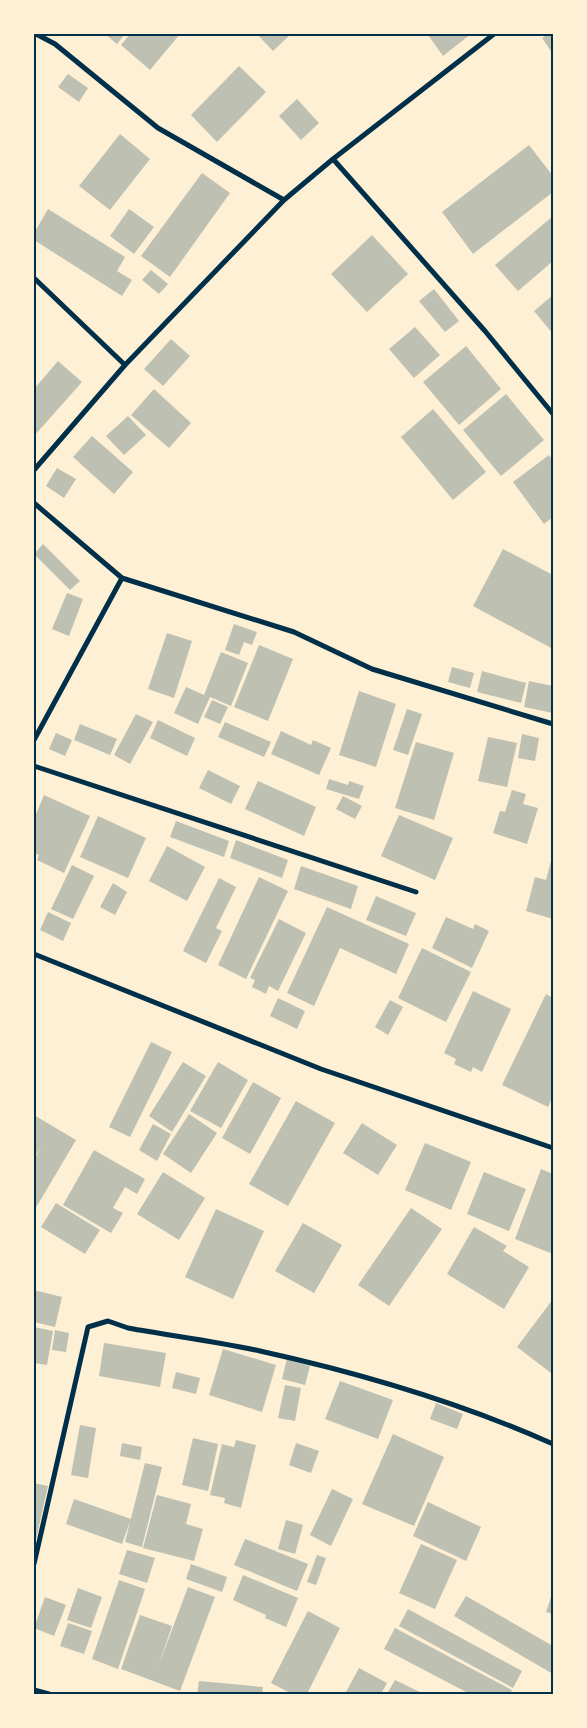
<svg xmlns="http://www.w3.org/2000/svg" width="587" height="1728" viewBox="0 0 587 1728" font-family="Rubik,sans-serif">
  <rect width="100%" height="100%" fill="#fdf0d5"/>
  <!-- building -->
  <path fill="#bec0b2" d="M105,34H125L117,44Z
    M130,34H180L150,70L121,45Z
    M257,34H291L273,51Z
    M430,34H471L443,56L428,35Z
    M548,34H553V54L542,38Z
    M239,66L266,92L217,142L191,115Z
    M68,74L88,88L79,102L58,87Z
    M297,99L319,123L301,140L279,116Z
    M120,134L150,159L110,210L79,186Z
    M529,145L553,176V192L473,254L442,212Z
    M202,173L230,193L170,277L141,256Z
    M48,209L125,257L117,271L132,280L122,296L34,240V233Z
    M129,209L154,227L134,254L110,236Z
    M553,216V261L518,291L495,265Z
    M372,235L408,274L367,312L331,274Z
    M151,270L168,284L159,294L142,280Z
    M434,289L459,321L445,332L419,301Z
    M553,295V334L534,311Z
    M415,327L440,355L414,378L389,349Z
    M171,339L190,356L163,386L144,369Z
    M466,346L501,389L459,425L423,382Z
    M58,361L82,382L34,436V389Z
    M154,389L191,423L169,448L131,415Z
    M506,394L544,440L501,476L463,430Z
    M433,409L486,472L453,500L401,437Z
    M128,416L146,435L124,455L106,436Z
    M92,436L133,472L114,494L73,457Z
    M549,455L553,461V517L544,524L513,482Z
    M57,468L76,479L64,498L46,486Z
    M43,544L80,581L70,590L34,554Z
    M503,549L553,575V649L473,606Z
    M67,593L83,599L69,636L52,629Z
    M234,624L257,632L252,645L244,642L239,655L225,650Z
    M167,633L192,641L174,698L148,689Z
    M259,645L293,659L268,721L234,707Z
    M221,652L248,663L231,706L210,697L198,724L174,713L186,687L204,695Z
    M452,667L474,673L470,688L448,682Z
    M482,671L526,683L521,703L477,692Z
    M529,681L553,686V713L524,707Z
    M359,691L396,704L376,767L339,755Z
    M212,700L228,707L220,724L204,717Z
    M407,709L422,714L408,755L393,750Z
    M136,714L153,722L130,764L114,755Z
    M158,720L195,738L187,756L150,738Z
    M225,722L271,742L264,757L218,737Z
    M80,724L117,739L110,755L74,740Z
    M281,731L311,745L313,740L331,748L319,775L271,754Z
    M56,733L72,740L65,756L49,749Z
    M522,734L539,738L535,761L518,758Z
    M488,737L517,743L507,787L478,781Z
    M416,742L454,753L434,820L395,808Z
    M208,770L240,786L231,804L199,788Z
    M329,779L348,785L349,781L364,786L359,799L326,789Z
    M258,781L316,807L304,836L245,809Z
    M512,790L526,794L523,804L538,808L527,844L493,833L500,811L505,812Z
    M44,795L90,816L64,873L37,860L39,855L34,853V819Z
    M343,796L362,806L355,819L336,809Z
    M399,815L453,838L435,880L381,856Z
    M98,816L146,838L128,878L80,857Z
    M176,821L229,841L224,857L170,837Z
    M236,840L288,860L282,878L230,858Z
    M167,846L205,867L187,901L149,881Z
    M551,861H553V919L526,911L535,877L546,880Z
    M72,865L94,876L73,919L51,909Z
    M301,866L358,886L351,909L294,889Z
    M259,877L288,891L246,979L218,965Z
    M219,878L236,887L216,928L222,931L206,963L183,951Z
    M113,883L127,892L115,915L100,907Z
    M376,896L416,913L406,936L366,920Z
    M327,907L409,944L396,974L340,948L314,1006L287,993Z
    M48,912L71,923L63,941L40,930Z
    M446,917L473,929L475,924L489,931L472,968L432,948Z
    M279,919L306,933L278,991L269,986L266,994L252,987L255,980L250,978Z
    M422,948L471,972L446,1022L398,998Z
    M473,991L511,1009L482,1072L473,1067L471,1072L454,1064L456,1059L444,1053Z
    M546,994L553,998V1096L548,1107L502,1085Z
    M278,998L305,1011L297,1029L270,1016Z
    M390,1000L403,1007L388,1035L375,1027Z
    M151,1042L172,1052L130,1137L109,1127Z
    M183,1062L206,1076L172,1132L149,1116Z
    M218,1062L248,1080L221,1128L190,1111Z
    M253,1082L281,1098L250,1154L222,1138Z
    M296,1101L335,1123L288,1206L249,1184Z
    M189,1114L217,1133L191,1173L163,1154Z
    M34,1115L76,1140L34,1211V1160L41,1147L34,1158Z
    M362,1123L397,1145L378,1175L343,1153Z
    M153,1124L171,1134L157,1161L139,1150Z
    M425,1143L471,1162L451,1210L405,1190Z
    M94,1150L145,1179L137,1194L125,1187L113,1208L123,1213L111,1233L63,1205Z
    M541,1169L553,1174V1254L515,1239Z
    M163,1172L205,1198L179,1240L137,1214Z
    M484,1172L526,1189L509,1231L467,1214Z
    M56,1203L100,1230L85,1254L41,1227Z
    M411,1208L442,1229L389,1306L358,1285Z
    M216,1209L264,1231L233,1299L185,1277Z
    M303,1223L342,1245L314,1293L275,1271Z
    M474,1227L507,1246L503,1251L529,1267L504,1309L447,1274Z
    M34,1290L62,1297L55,1327L34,1322Z
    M553,1299V1369L551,1373L517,1347Z
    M34,1327L53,1331L47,1365L34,1363Z
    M55,1330L69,1333L66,1352L52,1350Z
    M104,1343L166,1353L160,1387L99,1376Z
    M223,1349L276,1365L262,1412L209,1395Z
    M287,1359L310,1366L305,1385L282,1379Z
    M176,1372L200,1378L196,1394L172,1388Z
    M340,1381L393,1400L378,1439L325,1419Z
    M285,1385L301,1388L295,1421L278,1418Z
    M436,1403L463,1414L457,1429L430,1419Z
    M80,1425L96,1428L88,1478L71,1475Z
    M393,1434L444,1457L414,1526L362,1504Z
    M193,1438L218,1444L208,1491L182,1485Z
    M236,1440L256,1445L241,1508L224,1503L225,1498L210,1495L222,1444L234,1447Z
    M122,1443L142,1447L140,1460L120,1456Z
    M296,1443L319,1451L311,1473L289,1465Z
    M145,1463L162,1467L142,1547L125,1542Z
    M34,1483L48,1486L35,1544H34Z
    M332,1489L353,1499L331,1546L310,1535Z
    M157,1495L191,1504L186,1524L203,1529L194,1561L143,1548Z
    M74,1499L131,1519L122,1544L66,1524Z
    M428,1502L481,1527L466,1561L413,1536Z
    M286,1520L303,1525L295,1554L278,1549Z
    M245,1539L308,1564L297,1591L234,1565Z
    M421,1544L457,1560L435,1609L399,1593Z
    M127,1550L155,1558L147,1583L119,1574Z
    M317,1555L326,1558L316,1585L307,1582Z
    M191,1564L227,1577L222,1592L186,1579Z
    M243,1575L298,1598L286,1627L265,1618L266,1615L233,1600Z
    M119,1580L145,1589L118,1669L92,1659Z
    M188,1587L215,1597L180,1691L121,1669L140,1615L172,1626L158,1667Z
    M78,1588L102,1597L91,1628L67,1620Z
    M553,1591V1614L546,1612Z
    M466,1596L553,1646V1674L454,1616Z
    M45,1597L66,1605L54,1636L34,1628Z
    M408,1609L522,1671L513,1688L399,1626Z
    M308,1611L340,1628L307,1694H292L271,1683Z
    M68,1623L92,1631L84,1654L60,1646Z
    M395,1628L512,1690L510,1694H470L384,1649Z
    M359,1668L387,1683L381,1694H345Z
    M395,1680L424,1694H387Z
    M199,1681L263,1687L262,1694H197Z"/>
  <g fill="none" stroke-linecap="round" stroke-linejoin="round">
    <!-- minor -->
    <path stroke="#003049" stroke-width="5" d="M36,34L55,44L158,128L284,200
      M333,159L485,331L553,414
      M34,278L125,365
      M34,470L125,365L284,200L333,159L494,34
      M34,503L122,578L294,632L372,669L553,724
      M34,740L122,578
      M34,766L416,892
      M34,954L321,1069L553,1148
      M34,1564L88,1327L108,1321L128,1328C172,1336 216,1341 260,1351C360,1373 459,1402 553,1444
      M34,1690L49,1694"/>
  </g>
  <!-- border -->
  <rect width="587" height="1728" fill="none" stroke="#fdf0d5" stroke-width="70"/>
  <rect x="35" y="35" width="517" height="1658" fill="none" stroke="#003049" stroke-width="2"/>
</svg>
